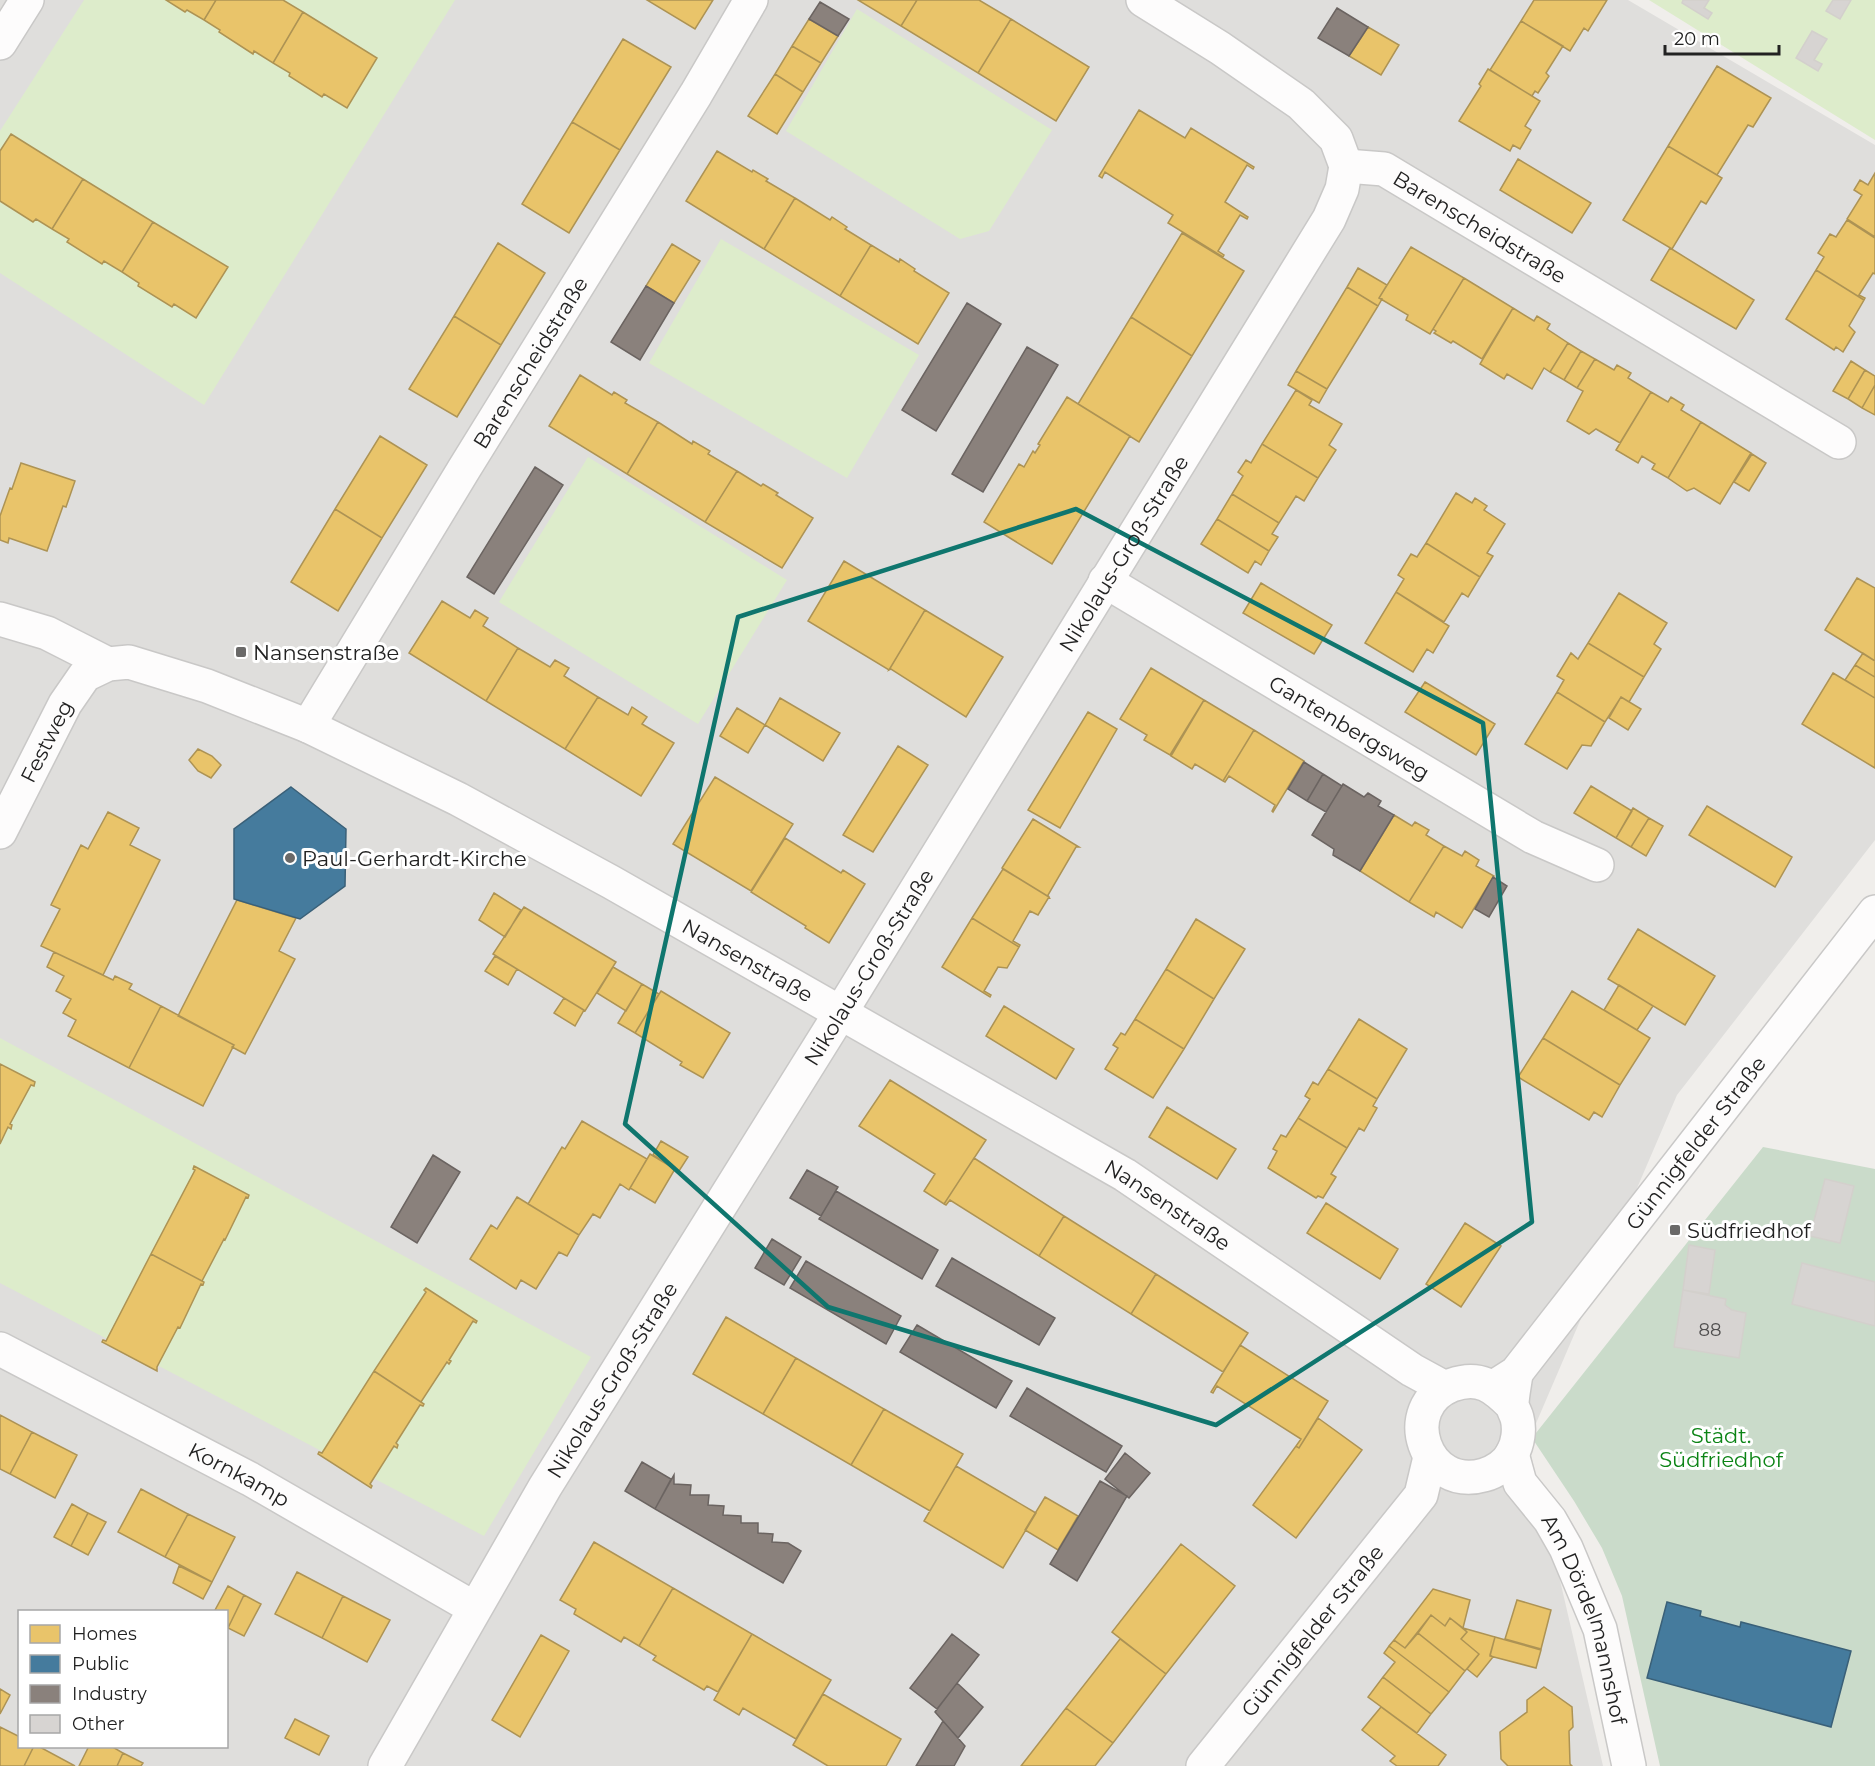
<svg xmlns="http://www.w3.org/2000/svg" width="1875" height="1766" viewBox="0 0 1875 1766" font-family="Montserrat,sans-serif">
  <rect width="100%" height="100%" fill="#f0eeeb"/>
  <!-- residential -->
  <path fill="#dfdedc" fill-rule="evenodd" d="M0,0H1628L1875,145V840L1677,1095L1528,1442L1603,1766H0ZM20,1612H226V1746H20Z"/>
  <!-- grass -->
  <path fill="#ddeccb" d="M84,0H455L204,405L0,273V131Z
    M1649,0H1875V140Z
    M857,9L1052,130L989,231L960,239L786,131Z
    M721,239L919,355L847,478L649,363Z
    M588,457L787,580L698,724L499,602Z
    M0,1038L591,1357L484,1536L0,1283Z"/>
  <!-- cemetery -->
  <path fill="#cadbca" d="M1763,1147L1875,1169V1766H1660L1622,1596L1602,1548L1574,1501L1532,1438Z"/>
  <!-- homes -->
  <path fill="#e9c46a" stroke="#ad9354" stroke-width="1.5" d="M166,0H216L204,20L187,10L185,12Z
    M216,0H283L303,12L273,63L254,51L253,54L219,32L220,30L204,20Z
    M647,0H713L695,29Z
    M858,0H917L901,26Z
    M917,0H979L1011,19L978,73L901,26Z
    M1534,0H1607L1588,31L1584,28L1570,51L1521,21Z
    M303,12L377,58L347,108L324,94L322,97L289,76L290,73L273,63Z
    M809,19L838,36L821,63L792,46Z
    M1011,19L1089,67L1056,121L978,73Z
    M1521,21L1563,46L1546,73L1549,76L1538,93L1535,91L1532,96L1490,70Z
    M1368,27L1399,45L1381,75L1349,56Z
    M623,39L671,67L620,150L572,122Z
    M792,46L821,63L803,92L775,74Z
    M1717,66L1771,98L1753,127L1748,125L1717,175L1668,146Z
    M1488,69L1540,101L1525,126L1531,130L1520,149L1513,145L1510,151L1459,121L1481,86L1479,84Z
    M775,74L803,92L777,134L748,116Z
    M1139,110L1185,138L1191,128L1254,167L1253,169L1247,165L1225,202L1248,217L1247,219L1240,215L1218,251L1224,255L1223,257L1168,223L1173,215L1105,172L1102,178L1099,176Z
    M572,122L620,150L569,233L522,204Z
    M11,134L83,179L52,229L36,219L33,222L0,201V151Z
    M1668,146L1722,178L1706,204L1701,201L1672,249L1623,220Z
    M717,151L752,172L753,170L768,179L766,181L795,198L764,249L686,201Z
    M1518,159L1591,203L1572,233L1500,190Z
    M1875,173V237L1847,219L1862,195L1854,190L1860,180L1868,185Z
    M83,179L153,222L122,272L104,261L102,264L67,242L69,239L52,229Z
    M795,198L830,220L832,217L847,227L845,229L871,245L840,296L764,249Z
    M1847,220L1875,238V274L1873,273L1859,295L1865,298L1864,300L1816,270L1824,257L1818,253L1830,234L1836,237Z
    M153,222L228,267L196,318L174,304L172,307L138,286L139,283L122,272Z
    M1182,233L1244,271L1192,356L1131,317Z
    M498,243L545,273L501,345L454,316Z
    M672,244L700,261L674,303L646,286Z
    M871,245L899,262L900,259L915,269L914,271L949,293L918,344L840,296Z
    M1411,247L1464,278L1430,334L1406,320L1408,315L1379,298Z
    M1670,248L1754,300L1736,329L1651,280Z
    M1358,268L1387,285L1379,298L1382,299L1378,306L1347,287Z
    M1816,270L1864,300L1849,326L1855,332L1843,352L1836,347L1834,350L1786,319Z
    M1464,278L1513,308L1482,359L1453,341L1451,343L1434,333L1436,331L1433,329Z
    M1347,287L1378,306L1327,389L1296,371Z
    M1513,308L1534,321L1537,316L1550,324L1547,329L1568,343L1550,372L1544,368L1532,389L1507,374L1504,379L1480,364Z
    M454,316L501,345L457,417L409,389Z
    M1131,317L1192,356L1139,442L1078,404Z
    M1568,343L1581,351L1564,380L1550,372Z
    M1581,351L1595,359L1577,388L1564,380Z
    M1595,359L1614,370L1617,365L1631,373L1628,378L1651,392L1620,443L1596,429L1589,434L1567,421L1583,391L1577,388Z
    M1851,361L1865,370L1848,399L1833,391Z
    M1865,370L1875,376V385L1862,408L1848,399Z
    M1296,371L1327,389L1319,403L1288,385Z
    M580,375L612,395L614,392L627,400L625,403L658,422L627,474L549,426Z
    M1875,385V415L1862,408Z
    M1296,390L1312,400L1309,405L1342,424L1329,445L1336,450L1318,478L1262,444Z
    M1651,392L1668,402L1671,397L1684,405L1681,410L1701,422L1668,478L1652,469L1655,464L1642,456L1638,463L1616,450Z
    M1067,397L1130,436L1052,564L984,522L1019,464L1024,467L1033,451L1035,453L1040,445L1038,444Z
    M658,422L692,444L693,441L710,451L708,454L737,471L705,522L627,474Z
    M1701,422L1751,453L1720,504L1694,488L1687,491L1668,478Z
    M380,436L427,465L382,538L335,509Z
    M1262,444L1318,478L1304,501L1296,496L1279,523L1232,494L1243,476L1238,472L1246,460L1251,463Z
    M1752,454L1766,463L1749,491L1734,482Z
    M21,463L75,481L66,507L63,506L47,551L9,538L8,543L0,540V516L10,488L12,489Z
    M737,471L761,486L763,484L778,493L776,495L813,518L782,568L705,522Z
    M1456,493L1472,503L1475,498L1487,506L1484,510L1505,524L1487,553L1493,556L1480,577L1426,543Z
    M1232,494L1279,523L1272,534L1278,537L1269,551L1217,519Z
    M335,509L382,538L338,611L291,582Z
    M1217,519L1269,551L1261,565L1255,561L1248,573L1201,544Z
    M1426,543L1480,577L1468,597L1462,593L1444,622L1396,592L1404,579L1398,575L1411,554L1417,557Z
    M844,561L925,610L889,670L808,621Z
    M1857,578L1875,588V661L1825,630Z
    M1261,583L1332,625L1314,654L1243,613Z
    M1396,592L1449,626L1433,653L1427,649L1413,672L1365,643Z
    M1619,593L1667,623L1654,644L1661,649L1644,677L1588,643Z
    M442,601L470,618L475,610L488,618L483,626L518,648L486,701L409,653Z
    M925,610L1003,657L966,717L891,669L889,670Z
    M1588,643L1644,677L1629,702L1621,697L1605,722L1557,692L1564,680L1557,676L1571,653L1578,659Z
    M518,648L550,667L555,660L569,668L564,676L598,697L565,749L486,701Z
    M1863,653L1875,661V677L1855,665Z
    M1855,665L1875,677V698L1845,680Z
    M1151,668L1204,700L1170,755L1144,740L1147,735L1120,719Z
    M1833,673L1875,698V768L1802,724Z
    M1425,682L1495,724L1476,755L1405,712Z
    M1557,692L1605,722L1591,746L1582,745L1567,769L1525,744Z
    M598,697L628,715L632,707L647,717L642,724L674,743L641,796L565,749Z
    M1621,697L1641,709L1628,730L1609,718Z
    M780,698L840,733L823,761L765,725Z
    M1204,700L1254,730L1223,781L1195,764L1192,769L1171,756Z
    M737,708L765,725L748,753L720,736Z
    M1088,712L1117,729L1060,828L1028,810Z
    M1254,730L1304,761L1273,812L1272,811L1275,805L1229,776L1225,782L1223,781Z
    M898,746L928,765L873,852L843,835Z
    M198,749L212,756L221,765L211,778L198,771L189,760Z
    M715,777L793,824L751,891L673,844Z
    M1591,786L1632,811L1616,838L1574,813Z
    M1707,806L1792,857L1775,887L1689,835Z
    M1633,808L1649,818L1631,847L1616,838Z
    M108,812L139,828L130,845L160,860L103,975L41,946L60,909L51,905L81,845L88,849Z
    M1394,815L1412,826L1415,822L1429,830L1426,835L1444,846L1409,902L1360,871Z
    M1649,818L1663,826L1646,856L1631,847Z
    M1033,819L1079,847H1076L1048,895L1049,897L1002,868Z
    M785,838L841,873L843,870L865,884L829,943L805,928L806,926L751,892Z
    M1444,846L1462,856L1465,851L1479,860L1476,866L1494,876L1462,928L1436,912L1434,917L1409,902Z
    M1003,869L1049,897L1038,915L1030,911L1013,941L1020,945L1019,947L972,918Z
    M494,893L521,910L505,937L479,920Z
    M237,900L296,918L279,951L295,959L245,1054L232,1047L234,1045L178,1016Z
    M524,907L616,962L585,1011L493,954Z
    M972,918L1019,947L1007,968L998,967L984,991L991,995L990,997L942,967Z
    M1196,919L1245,949L1214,999L1166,969Z
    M1638,929L1715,976L1685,1025L1608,979Z
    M54,952L113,980L115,976L132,984L129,989L161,1006L129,1068L68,1036L76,1020L63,1013L71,999L56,991L64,976L47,967Z
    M495,956L517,969L508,985L485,971Z
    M613,967L642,984L626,1011L597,993Z
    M1166,969L1214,999L1184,1049L1135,1019Z
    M642,984L659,994L635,1033L618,1023Z
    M1619,985L1653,1006L1637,1030L1604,1010Z
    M661,991L730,1033L703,1078L680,1065L682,1062L635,1033Z
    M1572,991L1650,1038L1620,1085L1543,1038Z
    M564,998L584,1010L575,1026L554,1013Z
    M161,1006L234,1045L203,1106L129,1068Z
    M1004,1006L1074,1049L1056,1079L986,1036Z
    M1135,1019L1184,1049L1153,1098L1105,1069L1118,1048L1113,1045L1121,1033L1125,1035Z
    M1359,1019L1407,1049L1377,1099L1328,1069Z
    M1543,1038L1620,1085L1602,1117L1594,1112L1589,1120L1518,1077Z
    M0,1064L35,1082L34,1086L31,1085L10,1124L12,1125L11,1129L8,1127L0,1144Z
    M1328,1069L1377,1099L1373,1106L1377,1108L1364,1131L1359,1128L1347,1148L1298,1118L1310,1099L1305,1096L1313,1082L1318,1085Z
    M890,1080L986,1140L944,1204L924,1191L935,1174L859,1126Z
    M1167,1107L1236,1149L1217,1179L1149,1137Z
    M1298,1118L1347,1148L1331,1174L1336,1177L1323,1198L1318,1196L1316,1198L1268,1168L1277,1151L1273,1149L1281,1135L1286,1137Z
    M582,1121L647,1159L629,1190L620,1184L600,1218L593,1214L579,1235L528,1204L562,1147L565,1149Z
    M661,1141L688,1157L679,1171L653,1155Z
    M650,1154L675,1169L655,1203L630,1188Z
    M974,1158L1064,1216L1039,1256L950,1200L946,1205L944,1204Z
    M194,1166L249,1195L248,1198L246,1197L225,1240L224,1239L202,1281L151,1254L195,1170L193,1169Z
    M517,1197L579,1235L567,1256L559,1252L536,1289L521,1280L516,1289L470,1259L491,1225L497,1229Z
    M1326,1203L1398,1249L1380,1279L1307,1233Z
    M1064,1216L1156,1274L1131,1314L1039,1256Z
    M1465,1223L1501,1246L1461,1307L1426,1284Z
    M151,1254L204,1282L203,1285L201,1284L180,1328L178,1327L157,1367V1371L102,1342L103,1340L106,1341Z
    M1156,1274L1248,1333L1223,1372L1131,1314Z
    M426,1288L477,1321L476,1323L473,1321L449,1360L451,1361L449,1364L447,1362L421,1402L374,1371L426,1292L424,1290Z
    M726,1317L796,1358L763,1414L693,1374Z
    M1240,1345L1328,1401L1299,1448L1296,1446L1301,1439L1217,1386L1213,1393L1211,1392Z
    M796,1358L884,1409L851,1465L763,1414Z
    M374,1371L424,1404L423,1406L420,1405L396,1443L398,1445L397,1448L394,1446L370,1484L372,1486L371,1488L318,1454L319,1452L322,1453Z
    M884,1409L963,1454L930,1511L851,1465Z
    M0,1415L32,1432L10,1474L0,1469Z
    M1318,1418L1362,1450L1296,1538L1253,1505L1296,1446L1299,1448Z
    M32,1432L77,1455L55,1498L10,1474Z
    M956,1466L1036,1513L1003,1568L924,1521Z
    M141,1489L188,1514L165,1557L118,1532Z
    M1045,1497L1078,1516L1058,1550L1025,1530Z
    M72,1504L88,1513L71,1546L54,1537Z
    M88,1513L106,1522L88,1555L71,1546Z
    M188,1514L235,1537L212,1582L165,1557Z
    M594,1542L673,1588L639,1646L624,1637L621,1642L574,1614L576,1609L560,1600Z
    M1181,1544L1235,1586L1166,1674L1112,1632Z
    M179,1566L212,1582L203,1599L173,1583Z
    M297,1572L343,1596L322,1638L275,1614Z
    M228,1586L244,1595L228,1628L226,1612H214Z
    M673,1588L752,1634L718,1692L707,1686L704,1690L653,1660L656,1656L639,1646Z
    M1433,1589L1470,1600L1463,1628L1450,1618L1445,1626L1431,1615L1405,1648L1394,1640Z
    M244,1595L261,1604L244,1636L228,1628Z
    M343,1596L390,1620L367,1662L322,1638Z
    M1517,1600L1551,1610L1541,1649L1505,1639Z
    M1431,1615L1445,1626L1450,1618L1467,1632L1461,1639L1479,1654L1465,1671L1418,1633Z
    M1463,1628L1495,1637L1490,1655L1493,1657L1477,1677L1467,1669L1479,1654L1461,1639L1467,1632Z
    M1418,1633L1465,1671L1449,1692L1389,1646L1394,1640L1405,1648Z
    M752,1634L831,1680L796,1739L743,1708L739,1715L714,1700Z
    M541,1635L569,1651L520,1737L492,1720Z
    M1495,1637L1541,1650L1536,1668L1490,1656Z
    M1120,1639L1166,1674L1113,1743L1066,1708Z
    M1389,1646L1449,1692L1431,1714L1383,1677L1395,1662L1384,1653Z
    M1383,1677L1431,1714L1417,1733L1368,1697Z
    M1544,1687L1572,1707L1573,1727L1569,1731L1570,1764L1572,1766H1508L1501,1759L1500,1732L1527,1712V1700Z
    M0,1689L10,1695L0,1714Z
    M823,1694L901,1739L886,1766H828L793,1745Z
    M1381,1707L1446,1755L1438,1766H1397L1390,1761L1395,1756L1362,1730Z
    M1066,1708L1113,1743L1095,1766H1021Z
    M295,1719L329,1736L319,1755L285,1738Z
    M0,1727L20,1737V1746H34L24,1766H0Z
    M34,1746H38L75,1766H24Z
    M89,1746H111L123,1753L117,1766H79Z
    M123,1753L143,1763L141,1766H117Z"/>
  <!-- public -->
  <path fill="#457b9d" stroke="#3a6078" stroke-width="1.5" d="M291,787L346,829L345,886L300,919L234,899V829Z
    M1667,1602L1701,1611L1700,1616L1740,1627L1741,1622L1851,1651L1831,1727L1647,1678Z"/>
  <!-- industry -->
  <path fill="#8a817c" stroke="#6b6461" stroke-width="1.5" d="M820,2L849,19L838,36L809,19Z
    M1337,8L1368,27L1349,56L1318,38Z
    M646,286L674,303L640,360L611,342Z
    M967,303L1001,324L936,431L902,410Z
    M1027,347L1058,365L983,492L952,474Z
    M535,467L563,485L494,594L467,577Z
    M1304,762L1323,774L1307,801L1288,789Z
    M1323,774L1342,786L1326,812L1307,801Z
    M1343,784L1364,797L1368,793L1381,801L1378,806L1394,815L1360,871L1333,855L1334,849L1312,835Z
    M1493,877L1507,886L1489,917L1475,909Z
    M433,1155L460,1172L417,1243L391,1227Z
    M807,1170L838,1187L821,1216L790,1198Z
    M836,1191L938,1250L922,1279L819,1219Z
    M772,1239L801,1257L784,1285L755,1268Z
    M952,1258L1055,1318L1039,1345L936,1286Z
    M806,1261L901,1316L886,1344L790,1288Z
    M917,1325L1012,1381L996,1408L900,1352Z
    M1027,1388L1122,1446L1106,1472L1010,1416Z
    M1125,1453L1150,1473L1129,1498L1105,1479Z
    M642,1462L671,1479L655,1509L625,1491Z
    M674,1475V1484L691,1485L690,1495H709L708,1505L724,1506L723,1515L741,1516V1523H758V1533L773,1534L772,1542L788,1543L801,1551L783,1583L655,1509Z
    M1100,1481L1127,1496L1077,1581L1050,1564Z
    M952,1634L979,1655L937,1709L910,1688Z
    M957,1683L983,1707L958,1738L935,1712Z
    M943,1721L965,1746L954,1766H916Z"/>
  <!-- building -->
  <path fill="#d7d4d2" stroke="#d3d0cc" stroke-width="1.5" d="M1683,0H1709L1704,8L1712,13L1708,19L1682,3Z
    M1833,0H1851L1840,19L1826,11Z
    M1812,31L1827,39L1814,60L1822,64L1818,71L1796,58Z
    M1825,1179L1854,1186L1840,1243L1810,1236Z
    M1689,1245L1715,1250L1709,1294L1683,1290Z
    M1802,1263L1875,1282V1326L1792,1304Z
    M1683,1290L1726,1299L1725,1305L1732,1310L1746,1313L1739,1358L1674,1347Z"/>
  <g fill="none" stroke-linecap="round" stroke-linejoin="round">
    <defs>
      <g id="minor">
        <path d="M1143,0L1220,48L1301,104L1336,139L1346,166"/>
        <path d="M0,43L27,0"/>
        <path id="s1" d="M1346,166L1384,169L1839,442"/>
        <path id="s2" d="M1105,581L1533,837L1597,865"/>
        <path d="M0,619L47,633L108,664"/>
        <path id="s3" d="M308,726L464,469L696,94L751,0"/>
        <path id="s4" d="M0,832L65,704L85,675L108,664L129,662L207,686L308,726L458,799L611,882L1125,1175L1412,1370L1445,1388"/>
        <path id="s5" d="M0,1349L250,1479L474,1608"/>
        <path id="s6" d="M1512,1454L1520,1483L1550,1520L1566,1548L1600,1629L1629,1766"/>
        <path id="s7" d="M385,1766L545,1487L841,1012L1329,219L1342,189L1346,166"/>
      </g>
      <g id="tertiary">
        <path id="s8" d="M1494,1387L1516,1373L1875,912"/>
        <path d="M1512,1405C1494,1387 1480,1375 1452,1385C1396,1407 1425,1492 1484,1475C1495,1472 1507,1464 1512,1454C1518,1444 1520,1429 1517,1418C1516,1414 1513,1409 1512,1405C1512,1395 1515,1383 1516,1373"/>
        <path id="s9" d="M1203,1766L1421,1495L1430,1457"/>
      </g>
    </defs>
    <!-- minor casing -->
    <use href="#minor" stroke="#c9c8c7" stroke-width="36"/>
    <!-- tertiary casing -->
    <use href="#tertiary" stroke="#c9c8c7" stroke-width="36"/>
    <!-- minor -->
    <use href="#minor" stroke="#fdfcfc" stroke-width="33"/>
    <!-- tertiary -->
    <use href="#tertiary" stroke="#fdfcfc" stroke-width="33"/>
  </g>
  <!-- marked area -->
  <path fill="none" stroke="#0f766e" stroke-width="4.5" stroke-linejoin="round" d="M1076,509L1483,723L1532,1222L1216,1425L828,1307L625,1124L738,617Z"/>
  <!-- markers -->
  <g fill="#6a6968" stroke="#fff" stroke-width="2">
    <rect x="235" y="646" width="12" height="12" rx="3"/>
    <circle cx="290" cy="858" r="6"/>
    <rect x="1669" y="1224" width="12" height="12" rx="3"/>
  </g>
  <g text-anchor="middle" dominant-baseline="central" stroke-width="6" stroke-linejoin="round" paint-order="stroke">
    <!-- number labels -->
    <g font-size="18" fill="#4f4e4e">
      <text x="1710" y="1330">88</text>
    </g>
    <!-- street labels -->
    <g font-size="21" fill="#222" stroke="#fff">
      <text stroke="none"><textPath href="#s1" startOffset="150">Barenscheidstraße</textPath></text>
      <text stroke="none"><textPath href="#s3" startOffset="426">Barenscheidstraße</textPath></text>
      <text stroke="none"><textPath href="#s7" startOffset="1420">Nikolaus-Groß-Straße</textPath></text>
      <text stroke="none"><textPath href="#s2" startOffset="285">Gantenbergsweg</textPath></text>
      <text stroke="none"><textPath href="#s4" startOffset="102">Festweg</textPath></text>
      <text stroke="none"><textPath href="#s4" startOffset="914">Nansenstraße</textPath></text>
      <text stroke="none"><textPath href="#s7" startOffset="934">Nikolaus-Groß-Straße</textPath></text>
      <text stroke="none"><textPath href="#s8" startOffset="318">Günnigfelder Straße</textPath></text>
      <text stroke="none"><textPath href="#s4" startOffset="1400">Nansenstraße</textPath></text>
      <text stroke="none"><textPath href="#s7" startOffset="448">Nikolaus-Groß-Straße</textPath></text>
      <text stroke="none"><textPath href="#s5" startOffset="270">Kornkamp</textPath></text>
      <text stroke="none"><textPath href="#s6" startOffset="184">Am Dördelmannshof</textPath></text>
      <text stroke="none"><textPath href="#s9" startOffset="174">Günnigfelder Straße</textPath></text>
    </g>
    <!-- poi labels -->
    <g font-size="21" fill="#222" stroke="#fff" text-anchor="start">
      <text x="253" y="652">Nansenstraße</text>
      <text x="302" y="858">Paul-Gerhardt-Kirche</text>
      <text x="1687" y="1230">Südfriedhof</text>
    </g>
    <!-- park labels -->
    <g font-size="21" fill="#0c8416" stroke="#fff">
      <text x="1721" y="1435">Städt.<tspan x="1721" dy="24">Südfriedhof</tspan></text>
    </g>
  </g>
  <!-- legend -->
  <rect x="18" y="1610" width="210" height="138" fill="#ffffff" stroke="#a7a7a7" stroke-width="1.5"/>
  <rect x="30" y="1625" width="30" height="18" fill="#e9c46a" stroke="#a7a7a7" stroke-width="1.5"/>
  <text x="72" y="1640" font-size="18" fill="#222222">Homes</text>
  <rect x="30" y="1655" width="30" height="18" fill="#457b9d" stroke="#a7a7a7" stroke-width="1.5"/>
  <text x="72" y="1670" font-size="18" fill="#222222">Public</text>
  <rect x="30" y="1685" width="30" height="18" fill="#8a817c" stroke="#a7a7a7" stroke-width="1.5"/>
  <text x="72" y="1700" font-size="18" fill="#222222">Industry</text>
  <rect x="30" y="1715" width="30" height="18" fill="#d7d4d2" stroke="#a7a7a7" stroke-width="1.5"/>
  <text x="72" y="1730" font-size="18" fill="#222222">Other</text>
  <!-- scale -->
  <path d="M1665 45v9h114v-9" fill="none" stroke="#222222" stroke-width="3"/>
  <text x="1674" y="45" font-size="18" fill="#222222" stroke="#ffffff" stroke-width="4.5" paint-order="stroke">20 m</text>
</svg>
